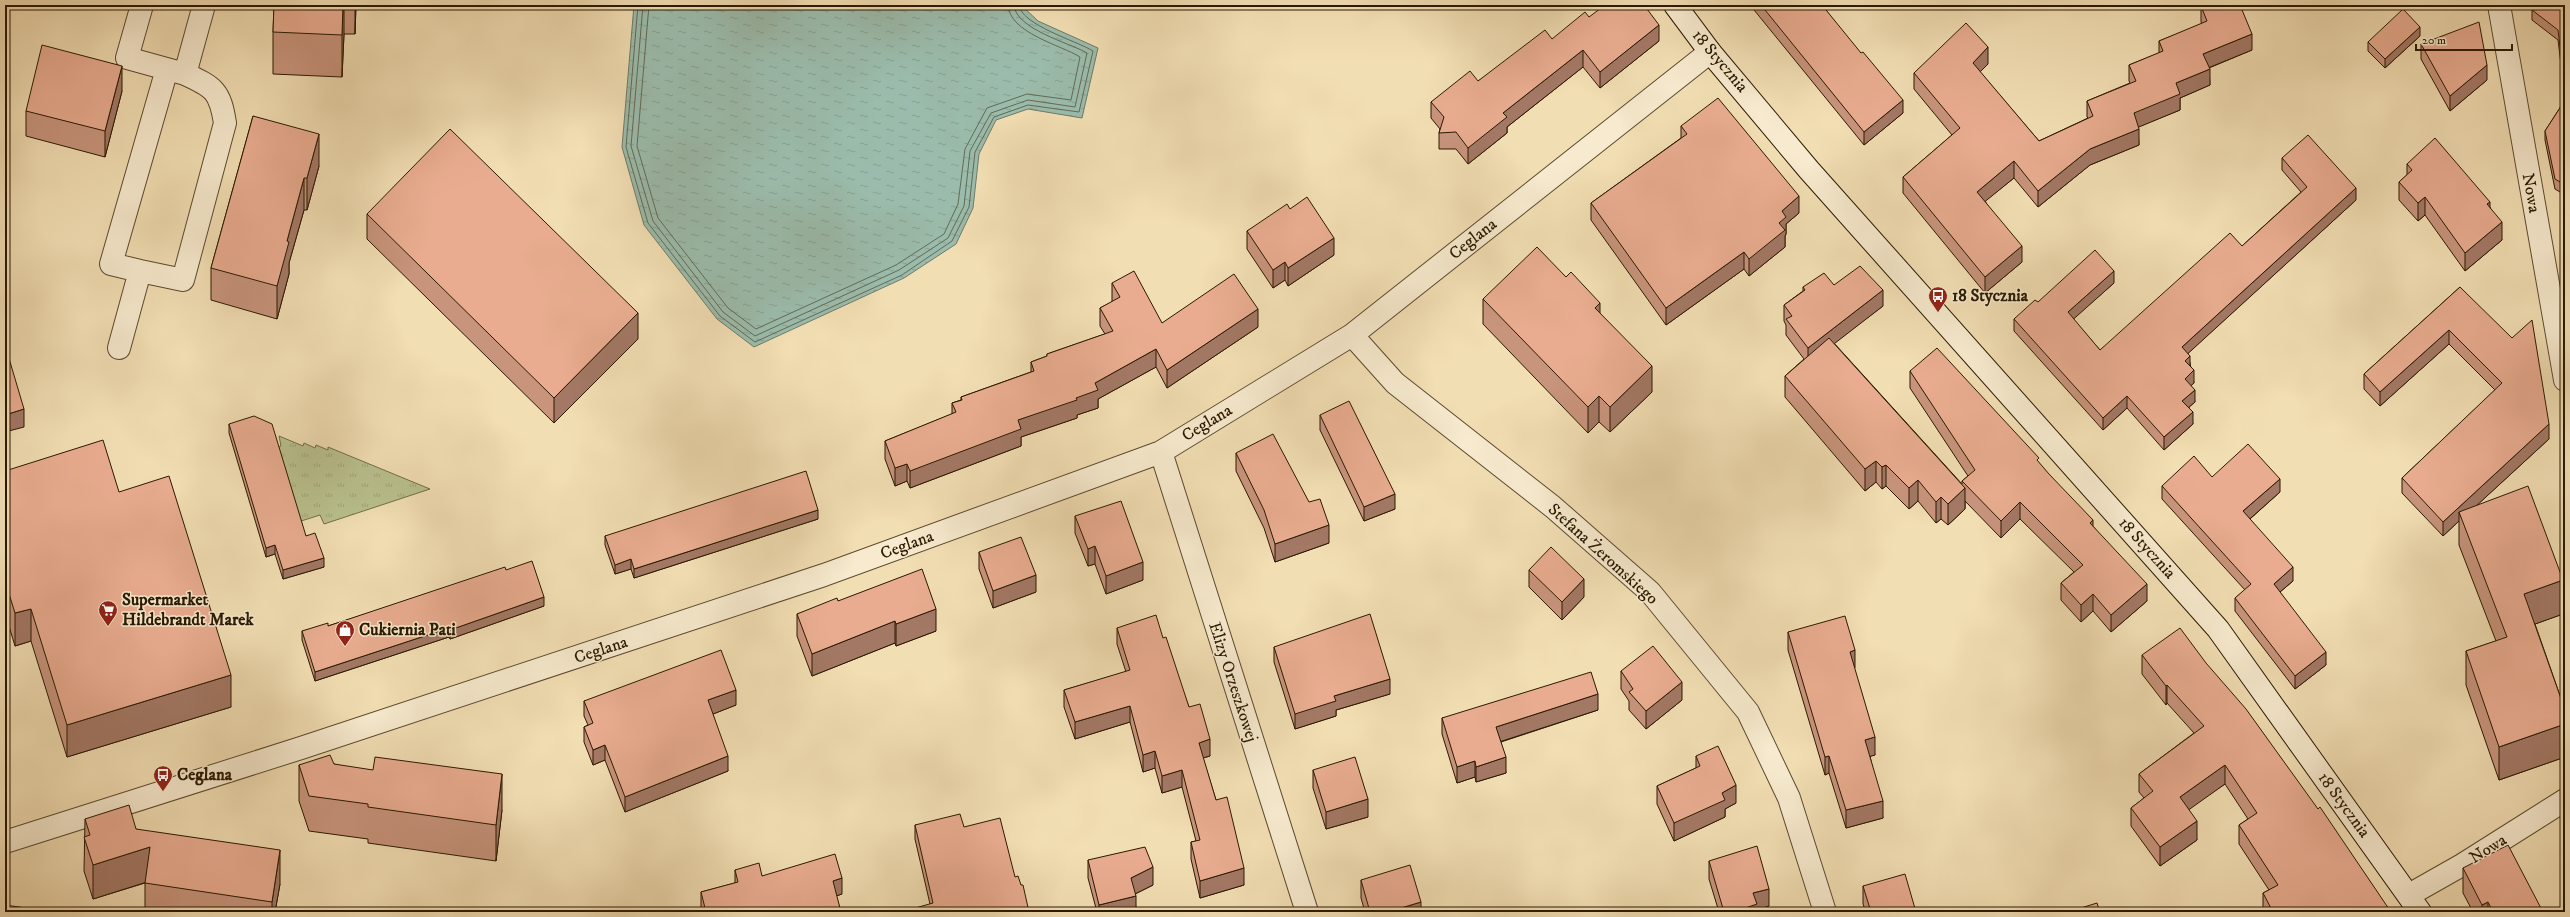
<svg xmlns="http://www.w3.org/2000/svg" width="2570" height="917" viewBox="0 0 2570 917" font-family="'IM FELL DW Pica',serif">
  <defs>
    <pattern id="grass-tufts" width="24" height="20" patternUnits="userSpaceOnUse"><rect width="24" height="20" fill="#b9c18e"/><path d="M3 7l-1-3M5 7V3M7 7l1-3M15 17l-1-3M17 17v-4M19 17l1-3" fill="none" stroke="#9fa579"/></pattern>
    <pattern id="water-ripples" width="26" height="14" patternUnits="userSpaceOnUse"><rect width="26" height="14" fill="#9bbcac"/><path d="M2 4q2-2 4 0t4 0M15 11q2-2 4 0t4 0" fill="none" stroke="#86a192"/></pattern>
  </defs>
  <rect width="100%" height="100%" fill="#f2deb3"/>
  <filter id="stains"><feTurbulence type="fractalNoise" baseFrequency=".005" numOctaves="4"/><feColorMatrix values="0 0 0 0 .2 0 0 0 0 .09 0 0 0 0 .02 0 0 0 .5 -.17"/></filter>
  <radialGradient id="worn" r=".72"><stop offset=".6" stop-color="#630" stop-opacity="0"/><stop offset="1" stop-color="#630" stop-opacity=".3"/></radialGradient>
  <!-- grass -->
  <path fill="url(#grass-tufts)" stroke="#726d48" d="M279,436L303,446L304,443L315,448L316,445L328,450V447L430,489L324,524L320,515L298,522L276,448L281,446Z"/>
  <!-- water -->
  <path fill="url(#water-ripples)" stroke="#6e7b68" d="M634,5H1021L1038,21L1098,48L1082,118L1028,109L996,120L979,154L973,208L956,244L904,278L754,347L717,319L644,225L622,147Z"/>
  <g fill="none" stroke-linecap="round" stroke-linejoin="round">
    <!-- shore -->
    <path stroke="#626a56" stroke-width="1" d="M638,5L626,147L648,223L720,316L755,342L902,275L952,241L969,207L975,152L994,117L1028,105L1079,112L1093,51C1077,41 1021,25 1019,5
      M643,5L631,146L653,221L723,312L755,336L899,270L948,238L964,206L970,151L991,113L1028,100L1075,107L1087,53C1070,43 1015,29 1014,5
      M649,5L637,146L658,218L728,308L756,329L896,265L944,234L958,204L965,149L987,108L1027,94L1071,100L1080,57C1061,45 1009,33 1008,5"/>
    <defs>
      <path id="street" d="M142,5L127,58L185,74L204,5
        M2499,5L2565,380
        M140,271L183,280L225,123C220,91 214,87 185,74
        M1352,335L1395,383L1553,507L1650,592L1748,712L1789,798L1825,912
        M119,348L140,271L111,264L167,69
        M1161,452L1307,912
        M5,842L301,748L824,575L1161,452L1352,335L1710,52
        M2409,895L2462,865L2565,800"/>
      <path id="secondary" d="M1675,5L1710,52L1809,170L2218,629L2420,912"/>
    </defs>
    <!-- street casing -->
    <use href="#street" stroke="#5c4a2e" stroke-width="24"/>
    <!-- secondary casing -->
    <use href="#secondary" stroke="#2a1901" stroke-width="24"/>
    <!-- street -->
    <use href="#street" stroke="#f7eace" stroke-width="22"/>
    <!-- secondary -->
    <use href="#secondary" stroke="#f7eace" stroke-width="22"/>
  </g>
  <!-- wall -->
  <path fill="#c8947c" stroke="#2a1901" d="M274,5H356L355,34H344L342,77L273,74V32Z
    M1750,5H1822L1903,113L1864,145Z
    M2201,6L2252,50L2209,68L2210,85L2180,98V110L2138,127L2139,145L2090,165L2038,207L2014,178L1985,201L2022,262L1985,293L1903,193V177L1952,135L1914,89V73L1988,64L1980,72L2039,141L2088,118L2087,117V101L2130,83L2129,81V65L2159,53V41L2202,24L2201,22Z
    M2565,6V72L2562,73L2558,40L2532,20V10Z
    M2420,36L2385,68L2368,51V42Z
    M1552,39L1659,41L1600,88L1583,67L1507,127V133L1468,164L1456,149H1439V133L1440,129L1431,118V102L1478,81Z
    M2421,44L2487,80L2450,111L2421,59Z
    M122,91L105,157L26,136V111Z
    M2565,100V195L2555,189L2545,140V131Z
    M253,116L319,166L307,210H304L289,263V274L277,319L211,300V268Z
    M1681,126L1799,213L1786,224V234L1785,236V247L1749,276L1744,269L1666,325L1591,220V203L1681,138Z
    M2282,158L2356,200L2188,353L2194,383L2191,385L2195,402L2189,407L2193,424L2164,450L2127,408L2103,430L2014,331V319L2038,302L2114,283L2073,319L2100,350L2242,246L2301,192L2282,170Z
    M2407,164L2490,207L2502,240L2465,271L2425,215L2418,221L2399,200V182L2407,175Z
    M1290,209L1334,255L1288,286L1285,280L1273,288L1247,249V231Z
    M367,214L638,339L554,423L367,239Z
    M1112,283L1162,323L1258,327L1167,388L1156,367L1098,399V408L1077,415V418L1021,437V446L910,488L907,481L895,486L885,459V441L952,414V403L961,400V397L1031,372V362L1047,356V354L1105,334L1100,326V308L1112,302Z
    M1834,285L1883,306L1834,343L1962,484V481L1968,476L1910,388V371L2039,463L2093,526L2147,601L2111,632L2093,611L2081,622L2061,600V583L2074,572L2020,519L2001,538L1965,501V509L1948,525L1941,519L1936,523L1918,501L1909,509L1886,486L1882,489L1876,482L1865,491L1785,397V376L1804,359L1786,335V325L1784,321V305L1803,291V287Z
    M2460,287L2549,439L2477,505L2563,614L2535,624L2565,710V757L2499,780L2466,685V651L2496,641L2459,545V521L2443,536L2402,493V478L2495,390L2449,344L2380,406L2364,389V374Z
    M1483,299L1600,313L1652,392L1610,432L1599,422L1588,433L1483,324Z
    M1320,415L1395,509L1364,521L1320,430Z
    M229,424L306,536L324,567L283,579L275,554L266,557L229,433Z
    M1236,453L1329,543L1275,562L1264,528L1236,471Z
    M5,471L119,492L231,707L67,757L31,641L15,646L5,613Z
    M2212,477L2280,492L2250,519L2293,581L2280,592L2326,665L2295,689L2235,611V598L2245,590L2162,499V486Z
    M1075,516L1143,580L1106,594L1095,564L1088,566L1075,533Z
    M818,519L634,578L631,569L615,574L605,545V536Z
    M979,552L1036,592L993,608L979,569Z
    M506,570L544,606L450,639L449,637L315,681L302,640V631L328,626Z
    M1529,570L1584,597L1562,620L1529,587Z
    M838,601L936,631L896,646L895,643L812,676L797,636V614Z
    M1117,628L1163,638L1189,707L1210,756L1203,758L1216,800L1244,885L1200,898L1191,859V842L1196,841L1182,787L1162,793L1155,768L1143,772L1130,722L1075,739L1064,707V690L1126,672L1117,644Z
    M1788,632L1855,668H1854L1875,755L1870,756L1883,818L1846,828L1829,773L1825,775L1788,650Z
    M1274,647L1390,694L1336,710V716L1295,729L1274,662Z
    M2142,655L2391,912H2263V893L2269,890L2239,844V825L2248,819L2225,784L2188,809L2197,840L2160,866L2131,826V808L2144,798L2139,792V774L2194,733L2167,703L2166,705L2142,674Z
    M1621,671L1682,700L1646,729L1629,710V701L1621,689Z
    M584,701L736,705L713,714L728,771L625,812L605,760L593,765L584,742V727L588,725L584,716Z
    M1598,710L1501,742L1506,773L1476,782L1475,777L1457,783L1442,734V718Z
    M1696,756L1736,803L1725,809V817L1674,841L1657,804V786L1696,768Z
    M334,764L502,810L496,861L368,843V839L309,831L299,801V765Z
    M1313,770L1368,817L1326,829L1313,788Z
    M85,819L136,829L280,884L275,912H145V883L93,899L84,871Z
    M915,825L964,827L1015,877L1021,885L930,904L915,839Z
    M1088,860L1153,885L1135,894L1136,912H1097L1088,878Z
    M1709,861L1769,906L1757,910V912H1719L1709,879Z
    M2463,868L2543,912H2473L2463,893Z
    M735,870L842,894L836,896L841,912H702L701,908V892L735,883Z
    M1361,880L1421,912H1365L1361,898Z
    M1863,886L1916,912H1866L1863,904Z"/>
  <!-- shaded-wall -->
  <path fill="#a37865" stroke="#2a1901" d="M343,5H344V34L342,77V35Z
    M355,5H356L355,34Z
    M1659,25V41L1600,88V72Z
    M2420,27V36L2385,68V59Z
    M2252,34V50L2203,70V54Z
    M1988,47V64L1973,79V63Z
    M1583,50V67L1507,127V133L1468,164V148L1503,113Z
    M2487,65V80L2450,111V96Z
    M122,66V91L105,157V131Z
    M2210,69V85L2180,98V110L2134,129V113L2176,83Z
    M1903,100V113L1864,145V132Z
    M2139,129V145L2090,165L2038,207V191L2090,149Z
    M319,134V166L307,210V178Z
    M2014,161V178L1977,208V192Z
    M304,178V210L289,263V274L277,319V286L287,241Z
    M2356,188V200L2182,359V347Z
    M1799,196V213L1786,224V234L1785,236V247L1749,276V259L1779,223L1782,211Z
    M2425,197V215L2418,221V203Z
    M2490,202V220L2487,204Z
    M2502,222V240L2465,271V253Z
    M1334,238V255L1288,286V268Z
    M2022,246V262L1985,293V277Z
    M1744,252V269L1666,325V308Z
    M1285,262V280L1273,288V270Z
    M2114,271V283L2068,324V312Z
    M1883,290V306L1808,364V348Z
    M1600,303V329L1595,308Z
    M1258,309V327L1167,388V370Z
    M638,313V339L554,423V398Z
    M2449,330V344L2380,406V392Z
    M1156,349V367L1098,399V408L1077,415V418L1021,437V446L910,488V471L1018,420L1076,398L1095,383Z
    M2190,356V368L2185,361Z
    M1652,366V392L1610,432V407Z
    M2194,370V383L2185,391V379Z
    M2195,390V402L2182,413V401Z
    M1599,396V422L1588,433V407Z
    M2127,396V408L2103,430V418Z
    M24,409V427L5,432V415Z
    M2193,412V424L2164,450V437Z
    M2549,424V439L2462,519L2459,512V521L2443,536V522Z
    M1876,461V482L1865,491V469Z
    M907,464V481L895,486V468Z
    M1886,465V486L1882,489V467Z
    M2280,479V492L2243,525V511Z
    M1918,480V501L1909,509V488Z
    M1965,488V509L1948,525V504Z
    M1395,494V509L1364,521V507Z
    M1941,497V519L1936,523V502Z
    M2020,502V519L2001,538V521Z
    M818,510V519L634,578V569Z
    M2093,520V537L2090,523Z
    M1329,525V543L1275,562V544Z
    M275,545V554L266,557V548Z
    M1095,546V564L1088,566V549Z
    M324,558V567L283,579V570Z
    M631,559V569L615,574V565Z
    M1143,562V580L1106,594V576Z
    M2293,567V581L2274,597V584Z
    M1036,575V592L993,608V591Z
    M1584,579V597L1562,620V602Z
    M2563,580V614L2524,628V594Z
    M2147,584V601L2111,632V615Z
    M2093,594V611L2081,622V605Z
    M544,597V606L450,639V630Z
    M31,609V641L15,646V613Z
    M936,609V631L896,646V624Z
    M895,621V643L812,676V654Z
    M449,628V637L315,681V672Z
    M1855,650V668L1850,669V652Z
    M2326,652V665L2295,689V676Z
    M231,675V707L67,757V725Z
    M1390,679V694L1336,710V716L1295,729V714L1334,696Z
    M1682,682V700L1646,729V711Z
    M2167,685V703L2166,705V686Z
    M736,690V705L708,716V700Z
    M1598,694V710L1496,743V727Z
    M1130,706V722L1075,739V722Z
    M2565,724V757L2499,780V747Z
    M1875,737V755L1865,758V740Z
    M1210,739V756L1199,759V743Z
    M605,745V760L593,765V750Z
    M1155,751V768L1143,772V755Z
    M728,756V771L625,812V797Z
    M1829,756V773L1825,775V757Z
    M1506,757V773L1476,782V767Z
    M1475,761V777L1457,783V767Z
    M2225,765V784L2180,816V797Z
    M1182,770V787L1162,793V776Z
    M502,774V810L496,861V825Z
    M1736,785V803L1725,809V817L1674,841V823L1722,793Z
    M1368,799V817L1326,829V812Z
    M1883,801V818L1846,828V810Z
    M2197,821V840L2160,866V847Z
    M150,847V881L93,899V865Z
    M280,850V884L275,912H272V902Z
    M1153,867V885L1131,896V878Z
    M1244,868V885L1200,898V881Z
    M842,878V894L833,897V881Z
    M1769,889V906L1757,910V912H1734L1753,893Z
    M1136,896V912H1099V905Z
    M1421,902V912H1401V908Z
    M2488,902V912H2482V905Z"/>
  <!-- building -->
  <path fill="#e9ac90" stroke="#2a1901" d="M274,5H343L342,35L273,32Z
    M1605,5H1620V6L1621,5H1644L1659,25L1600,72L1583,50L1503,113L1507,117L1468,148L1456,132L1439,133L1444,117L1431,102L1470,71L1478,81L1545,30L1552,39L1585,12L1589,17Z
    M1761,5H1822L1861,53L1863,52L1903,100L1864,132Z
    M2203,5H2240L2252,34L2203,54L2210,69L2176,83L2180,94L2134,113L2139,129L2090,149L2038,191L2014,161L1977,192L2022,246L1985,277L1903,177L1960,128L1914,73L1966,23L1988,47L1973,63L2039,141L2093,116L2087,101L2136,81L2129,65L2163,51L2159,41L2207,21L2201,6Z
    M2565,6V62L2562,63L2558,30L2532,10Z
    M2403,9L2420,27L2385,59L2368,42Z
    M2479,22L2487,65L2450,96L2421,44Z
    M42,45L122,66L105,131L26,111Z
    M1718,98L1799,196L1782,211L1786,217L1779,223L1785,230L1749,259L1744,252L1666,308L1591,203L1687,134L1681,126Z
    M2565,100V185L2555,179L2545,131Z
    M253,116L319,134L307,178H304L287,241L289,242L277,286L211,268Z
    M450,129L638,313L554,398L367,214Z
    M2308,135L2356,188L2182,347L2190,356L2185,361L2194,370L2185,379L2195,390L2182,401L2193,412L2164,437L2127,396L2103,418L2014,319L2035,300L2038,302L2095,250L2114,271L2068,312L2100,350L2230,233L2242,246L2307,187L2282,158Z
    M2435,138L2490,202L2487,204L2502,222L2465,253L2425,197L2418,203L2399,182L2412,170L2407,164Z
    M1307,197L1334,238L1288,268L1285,262L1273,270L1247,231L1287,204L1290,209Z
    M1537,247L1566,277L1571,272L1600,303L1595,308L1652,366L1610,407L1599,396L1588,407L1483,299Z
    M1860,266L1883,290L1808,348L1786,319L1792,316L1784,305L1805,290L1803,287L1824,273L1834,285Z
    M1134,271L1162,323L1234,274L1258,309L1167,370L1156,349L1095,383L1098,390L1076,398L1077,400L1018,420L1021,429L910,471L907,464L895,468L885,441L956,412L952,403L962,400L961,397L1034,371L1031,362L1047,356V354L1113,331L1100,308L1120,297L1112,283Z
    M2460,287L2512,338L2532,320L2549,424L2443,522L2402,478L2502,383L2449,330L2380,392L2364,374Z
    M1829,338L1965,488L1948,504L1941,497L1936,502L1918,480L1909,488L1886,465L1882,467L1876,461L1865,469L1785,376Z
    M1937,348L2039,458L2037,460L2049,474L2093,520L2090,523L2147,584L2111,615L2093,594L2081,605L2061,583L2083,565L2020,502L2001,521L1962,481L1975,470L1910,371Z
    M8,355L24,409L5,415V356Z
    M1349,401L1395,494L1364,507L1320,415Z
    M254,416L272,424L306,536L315,533L324,558L283,570L275,545L266,548L229,424Z
    M1273,434L1309,502L1320,499L1329,525L1275,544L1264,510L1236,453Z
    M103,440L119,492L169,476L231,675L67,725L31,609L15,613L5,581V471Z
    M2248,444L2280,479L2243,511L2293,567L2274,584L2326,652L2295,676L2235,598L2251,584L2162,486L2194,456L2212,477Z
    M806,471L818,510L634,569L631,559L615,565L605,536Z
    M2528,486L2563,580L2524,594L2565,710V724L2499,747L2466,651L2507,637L2459,512Z
    M1121,501L1143,562L1106,576L1095,546L1088,549L1075,516Z
    M1021,537L1036,575L993,591L979,552Z
    M1551,547L1584,579L1562,602L1529,570Z
    M532,561L544,597L450,630L449,628L315,672L302,631L328,623V626L505,567L506,570Z
    M922,569L936,609L896,624L895,621L812,654L797,614L837,598L838,601Z
    M1370,614L1390,679L1334,696L1336,701L1295,714L1274,647Z
    M1156,615L1163,638L1166,637L1189,707L1200,704L1210,739L1199,743L1216,800L1227,797L1244,868L1200,881L1191,842L1200,840L1182,770L1162,776L1155,751L1143,755L1130,706L1075,722L1064,690L1130,670L1117,628Z
    M1845,616L1855,650L1850,652L1875,737L1865,740L1883,801L1846,810L1829,756L1825,757L1788,632Z
    M2180,628L2206,663L2246,709L2318,809L2320,807L2391,912H2273L2263,893L2278,885L2239,825L2257,813L2225,765L2180,797L2197,821L2160,847L2131,808L2153,791L2139,774L2204,726L2167,685L2166,686L2142,655Z
    M1653,646L1682,682L1646,711L1629,692L1633,689L1621,671Z
    M721,650L736,690L708,700L728,756L625,797L605,745L593,750L584,727L593,723L584,701Z
    M1591,672L1598,694L1496,727L1506,757L1476,767L1475,761L1457,767L1442,718Z
    M1718,746L1736,785L1722,793L1725,800L1674,823L1657,786L1700,766L1696,756Z
    M330,755L334,764L373,770L375,757L502,774L496,825L368,807V804L309,796L299,765Z
    M1355,757L1368,799L1326,812L1313,770Z
    M129,805L136,829L280,850L272,902L145,883L150,847L93,865L84,837L90,835L85,819Z
    M960,814L964,827L1000,818L1015,877L1018,876L1021,885H1023L1029,912H901L933,903L915,825Z
    M2508,845L2543,912H2493L2488,902L2482,905L2463,868Z
    M1757,846L1769,889L1753,893L1757,904L1734,912H1724L1709,861Z
    M1145,847L1153,867L1131,878L1136,896L1099,905L1088,860Z
    M835,854L842,878L833,881L841,912H706L701,892L738,882L735,870L759,863L762,876Z
    M1410,865L1421,902L1401,908L1403,912H1370L1361,880Z
    M1905,874L1916,912H1871L1863,886Z
    M2097,903L2100,912H2068Z
    M5,905L55,912H5Z"/>
  <!-- icons -->
  <defs>
    <symbol id="bus-pin" viewBox="-11 -11 22 30"><path d="M0 17L-7.5 6A9.5 9.5 0 1 1 7.5 6Z" fill="#8f2418" stroke="#f7eace"/><path d="M-5-6H5V4H4V6H2V4H-2V6H-4V4H-5ZM-3.5-4V0h7V-4ZM-3.5 1.2v1.5H-2V1.2ZM2 1.2v1.5H3.5V1.2Z" fill="#fff"/></symbol>
    <symbol id="supermarket-pin" viewBox="-11 -11 22 30"><path d="M0 17L-7.5 6A9.5 9.5 0 1 1 7.5 6Z" fill="#8f2418" stroke="#f7eace"/><path d="M-6-5.5h2.5l.6 2H6L4.5 2H-2.5L-4.4-4H-6ZM-1.5 3.2a1.3 1.3 0 1 0 .1 0ZM3 3.2a1.3 1.3 0 1 0 .1 0Z" fill="#fff"/></symbol>
    <symbol id="shop-pin" viewBox="-11 -11 22 30"><path d="M0 17L-7.5 6A9.5 9.5 0 1 1 7.5 6Z" fill="#8f2418" stroke="#f7eace"/><path d="M-5-2.5h2.3a2.7 3.5 0 0 1 5.4 0H5L5.5 6h-11ZM-1.5-2.5h3a1.5 2.3 0 0 0-3 0Z" fill="#fff"/></symbol>
  </defs>
  <g fill-rule="evenodd">
    <use href="#bus-pin" x="1927" y="285" width="22" height="30"/>
    <use href="#supermarket-pin" x="97" y="599" width="22" height="30"/>
    <use href="#shop-pin" x="334" y="619" width="22" height="30"/>
    <use href="#bus-pin" x="152" y="764" width="22" height="30"/>
  </g>
  <g text-anchor="middle" dominant-baseline="central" stroke-width="3" stroke-linejoin="round" paint-order="stroke">
    <!-- street labels -->
    <g font-size="17" fill="#2a1901" stroke="#f7eace">
      <text transform="translate(1720 61) rotate(50)">18 Stycznia</text>
      <text transform="translate(2531 193) rotate(80)">Nowa</text>
      <text transform="translate(1473 239) rotate(-38)">Ceglana</text>
      <text transform="translate(1207 423) rotate(-31)">Ceglana</text>
      <text transform="translate(907 545) rotate(-20)">Ceglana</text>
      <text transform="translate(2147 548) rotate(48)">18 Stycznia</text>
      <text transform="translate(1603 554) rotate(42)">Stefana Żeromskiego</text>
      <text transform="translate(601 650) rotate(-18)">Ceglana</text>
      <text transform="translate(1233 682) rotate(72)">Elizy Orzeszkowej</text>
      <text transform="translate(2344 805) rotate(54)">18 Stycznia</text>
      <text transform="translate(2488 849) rotate(-32)">Nowa</text>
    </g>
    <!-- poi labels -->
    <g font-size="17" font-weight="bold" fill="#2a1901" stroke="#f7eace" text-anchor="start">
      <text x="1952" y="296">18 Stycznia</text>
      <text x="122" y="600">Supermarket<tspan x="122" dy="20">Hildebrandt Marek</tspan></text>
      <text x="359" y="630">Cukiernia Pati</text>
      <text x="177" y="775">Ceglana</text>
    </g>
  </g>
  <!-- margin -->
  <rect width="2570" height="917" fill="none" stroke="#f2deb3" stroke-width="20"/>
  <rect x="6" y="6" width="2558" height="905" fill="none" stroke="#2a1901" stroke-width="2"/>
  <rect x="10" y="10" width="2550" height="897" fill="none" stroke="#2a1901"/>
  <!-- scale -->
  <path d="M2416 44v6h96v-6" fill="none" stroke="#2a1901" stroke-width="2"/>
  <text x="2422" y="44" font-size="12" fill="#2a1901" stroke="#f7eace" stroke-width="3" paint-order="stroke">20 m</text>
  <rect width="100%" height="100%" filter="url(#stains)"/>
  <rect width="100%" height="100%" fill="url(#worn)"/>
</svg>
